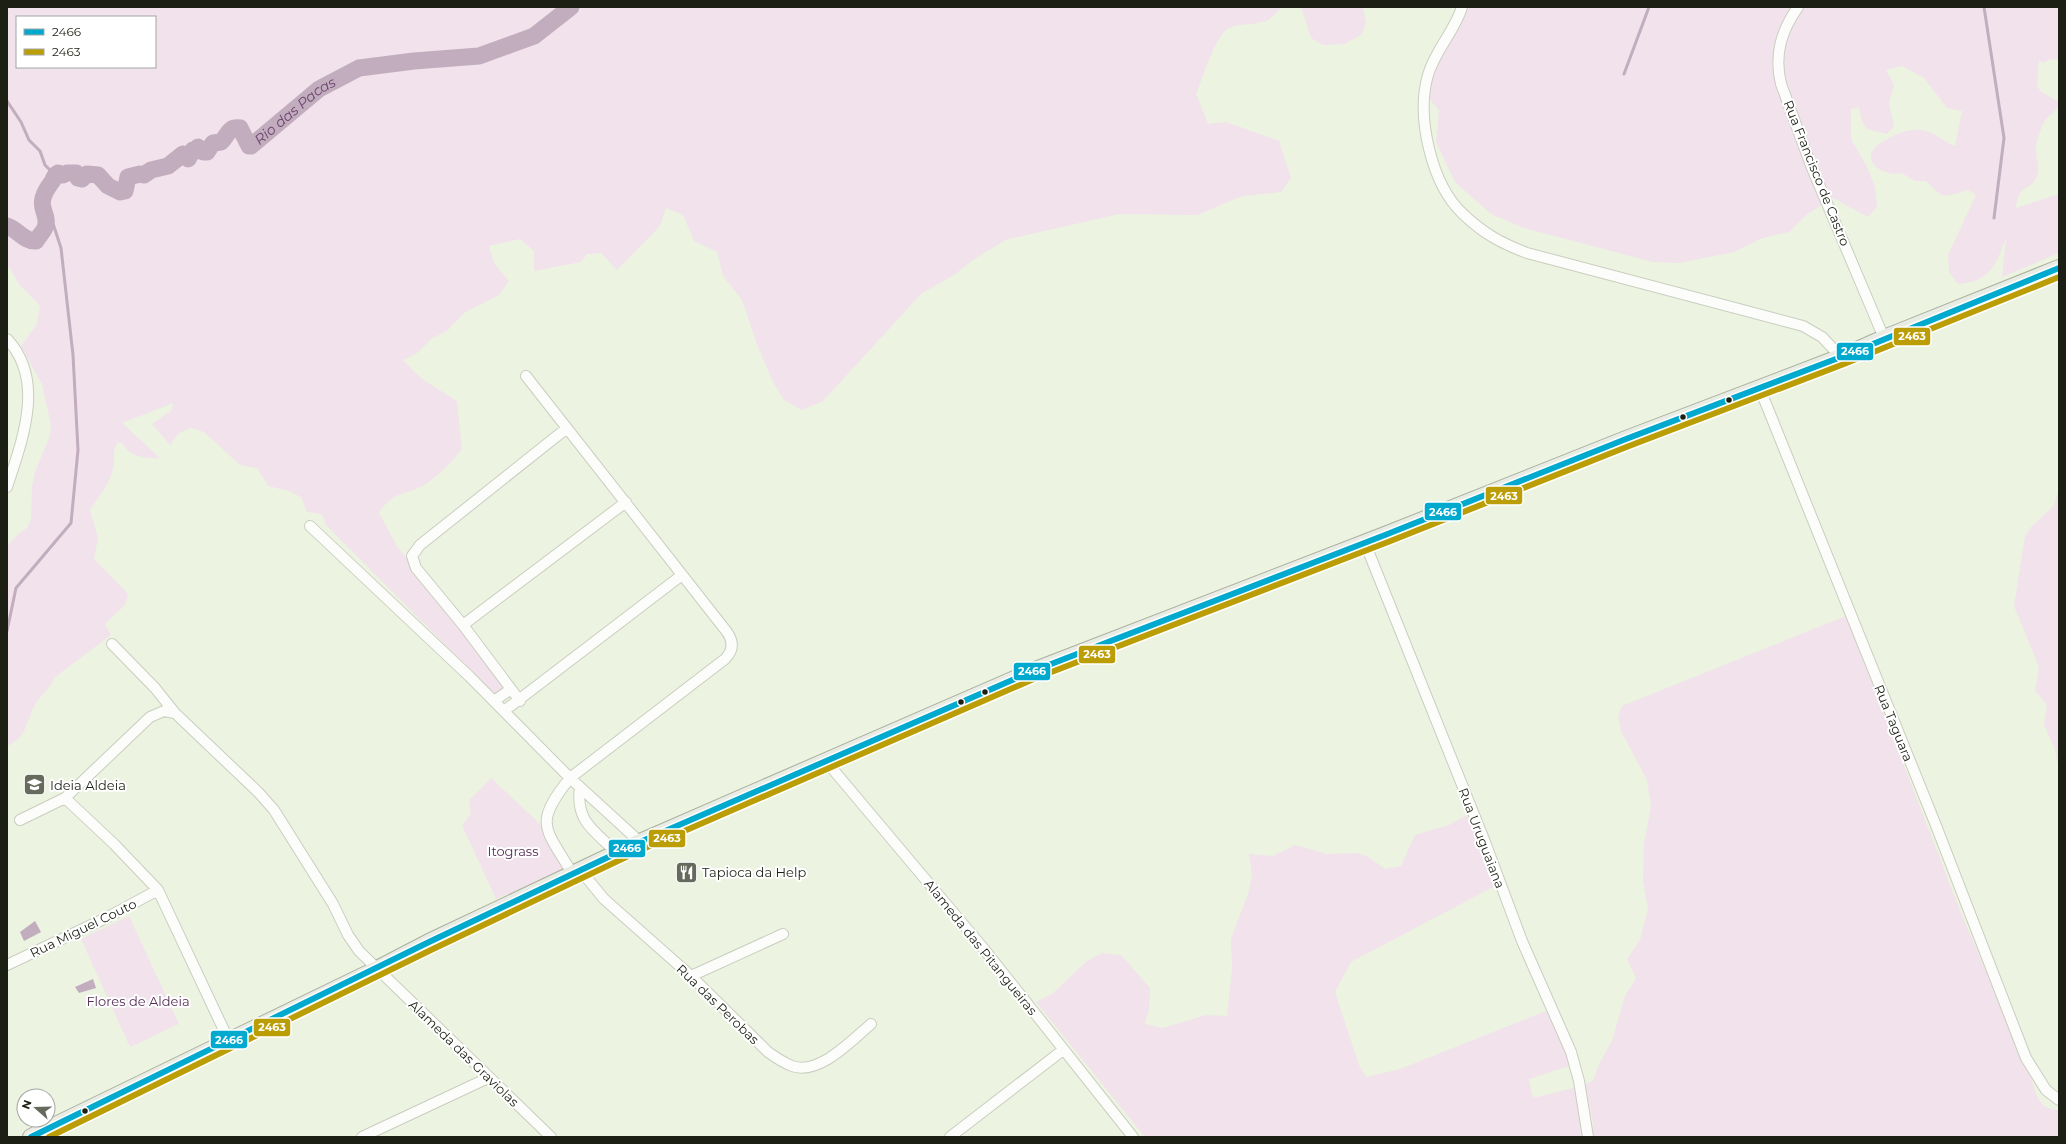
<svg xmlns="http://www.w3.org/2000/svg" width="2066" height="1144" viewBox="0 0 2066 1144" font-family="Montserrat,sans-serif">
  <rect width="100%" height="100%" fill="#ecf3e1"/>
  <!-- green -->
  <path fill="#f1e2ec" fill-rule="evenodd" d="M7,7H1282C1278,11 1271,19 1266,21C1254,25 1241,23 1229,28C1215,35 1203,78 1196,94L1208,124L1226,122L1279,141L1291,178L1281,192L1242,196L1197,215L1119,214L1005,240L973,260L954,275L921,294L823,401L802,410L784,400L772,380L756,342L742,300L723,276L717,252L694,241L683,215L666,208L660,226L617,270L601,253L587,254L581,262L534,271V251L520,239L489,246L494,263L509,281L499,295L465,312L447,331L432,338L417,353L403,360L422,379L457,401L462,449C451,463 440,474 426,484C407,496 394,489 379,513L397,546L504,685L503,689L497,693H493L326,525L322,514L307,512L301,497L289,491L268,486L257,468L240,465L204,432L191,428L179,433L170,445L152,424L172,410L173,403L122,423L160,458C145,459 130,457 122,443L118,442C111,452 116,459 113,469C109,486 99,496 90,510L98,538L94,559L128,594L125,605L105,624L111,635L55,677C50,689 41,694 35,705C26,720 28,737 7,746V546L18,534L27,528L31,519L32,486L35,472L49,438L51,425L42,384L21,346L37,324L40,306L19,284L10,268L7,269ZM17,17H155V67H17Z
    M1301,7H1363L1366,23L1361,35L1344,44L1323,45L1311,38Z
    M1468,7H2059V59L2048,60L2043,63L2039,60L2037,85L2040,91L2059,102C2055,117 2049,112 2045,121C2041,127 2039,135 2037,141C2033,154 2042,166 2036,178C2029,192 2019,183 2016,208L2059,194V253L2002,277L2006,238C1995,266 1991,281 1958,284L1949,272L1948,255L1976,195L1968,190C1944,197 1944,200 1926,181H1915L1902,173C1886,177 1860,163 1876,146C1892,135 1911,125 1930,132C1939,136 1946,143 1955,146L1962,111L1947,108L1924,78L1902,66L1886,70L1894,85L1889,103L1894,126L1887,134L1867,129L1862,121L1859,108L1851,109V139L1867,167L1875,187L1877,207L1868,217L1833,198L1806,215L1789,232L1763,238L1734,252L1679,263L1653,262L1524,228L1491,214L1455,182L1436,142L1439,110C1436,107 1431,102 1430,98C1423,76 1459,29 1468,7Z
    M2059,488V770L2055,750L2044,724L2047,705L2035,691L2039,667L2014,606L2025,536L2031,527L2054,506Z
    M1846,616L1961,913L2031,1077C2036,1094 2038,1110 2059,1110V1137H1592L1593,1122L1585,1084L1593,1081L1600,1062L1612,1041L1625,996L1636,978L1627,959L1640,940L1648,909L1643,882L1644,843L1651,806L1647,780L1621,731L1618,717L1622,706Z
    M491,778L540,824L564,870L496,899L462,825L471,814L469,800Z
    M1467,815L1495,886L1351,962L1335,992L1359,1065L1366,1077L1400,1069L1546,1011L1566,1046L1569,1066L1529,1079L1533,1098L1577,1087L1584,1137H1145L1036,1002L1052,994L1087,961L1102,953L1121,955L1150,988L1149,1009L1145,1024L1163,1028L1206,1015L1227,1016L1232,968L1231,939L1248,894L1252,875L1249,854L1273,856L1295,845L1327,854L1358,853L1370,858L1385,869L1401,866L1415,835L1449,825Z
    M129,916L179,1024L130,1047L81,939Z"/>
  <!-- water -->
  <path fill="#c1adbe" d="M35,921L41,932L24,941L20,932Z
    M93,979L96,988L79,993L75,987Z"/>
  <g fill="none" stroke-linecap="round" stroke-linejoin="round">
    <!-- stream -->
    <path stroke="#c1adbe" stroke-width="3" d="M1984,7L2004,138L1994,218
      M1624,74L1649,7
      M7,101L21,122L29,140L40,151L45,165L55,175
      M7,631L16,588L71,523L78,450L73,355L61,248L44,196"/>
    <!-- river -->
    <path stroke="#c1adbe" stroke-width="17" id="s1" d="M7,226C17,229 25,242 36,241C37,239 45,229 45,228C51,211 32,209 51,183C54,180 53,176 58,173L63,175L67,173H76L78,178L82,179L87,174L98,175L108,186L120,192L125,191L128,177L140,174L144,175L151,170L168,166L183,154L188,159L193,150L196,151L198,147L203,152H207L213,143L221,142C228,136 228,126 240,128L249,146H251L319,89L359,68L414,61L479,56L534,36L571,7"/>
    <defs>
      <path id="minor" d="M1462,7C1455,31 1435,50 1428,75C1416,116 1431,184 1463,214C1484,234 1501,243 1527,253L1803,326L1822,337L1841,357
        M1798,7C1781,31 1774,55 1781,84L1812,168L1884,338
        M7,339C46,380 22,441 7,487
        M526,376L727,632C734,642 733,651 725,659L570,778C532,825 546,828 573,875
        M1760,389L1935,823L2026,1058L2046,1090L2059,1100
        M310,526L469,676L570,778L640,842
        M1365,543L1485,842L1522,941L1571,1052L1579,1081L1588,1137
        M463,625L626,502
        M112,644L155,688L175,713
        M494,701L511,689
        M520,701L463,625L416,568L412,556L420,545L567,428
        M504,711L682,575
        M825,760L984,949L1133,1137
        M580,787C575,822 595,831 617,853
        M65,798L114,844L158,890L229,1041
        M20,820L65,798L150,717L164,711L175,713L259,793L274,810L333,904L348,935L359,951L551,1137
        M581,871L604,899L691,976L768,1052C775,1057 784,1063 792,1066C819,1076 852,1040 871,1024
        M7,965L106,918L158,890
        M691,976L783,934
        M362,1137L488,1078
        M950,1137L1063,1050"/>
      <path id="primary" d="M31,1137L377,969L429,942L640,842L1033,671L1385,535L1626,439L1841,357L1884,338L2059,268"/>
    </defs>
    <!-- minor casing -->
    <use href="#minor" stroke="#c9cebf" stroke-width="12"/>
    <!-- primary casing -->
    <use href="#primary" stroke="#a9b09c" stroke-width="18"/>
    <!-- minor -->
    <use href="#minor" stroke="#fcfdfa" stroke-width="10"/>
    <!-- primary -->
    <use href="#primary" stroke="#e9ece4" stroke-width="16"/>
    <defs>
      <path id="bus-1" d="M31,1137L429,942L640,842L1033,671L1385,535L1626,439L1841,357L2059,268"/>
      <path id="bus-2" d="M49,1137L433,949L643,849L1036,678L1388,542L1629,446L1844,364L2059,277"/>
    </defs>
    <!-- bus-1 casing -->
    <use href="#bus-1" stroke="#fff" stroke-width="9"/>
    <!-- bus-2 casing -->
    <use href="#bus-2" stroke="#fff" stroke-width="9"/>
    <!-- bus-1 -->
    <use href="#bus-1" stroke="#00a9ce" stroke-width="6"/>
    <!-- bus-2 -->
    <use href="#bus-2" stroke="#bb9d06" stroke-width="6"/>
  </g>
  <!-- icons -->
  <defs>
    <symbol id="school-square" viewBox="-11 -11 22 22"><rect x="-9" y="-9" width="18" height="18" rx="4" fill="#656a5c" stroke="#fff"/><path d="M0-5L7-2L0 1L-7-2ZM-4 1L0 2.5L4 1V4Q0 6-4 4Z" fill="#fff"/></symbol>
    <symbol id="restaurant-square" viewBox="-11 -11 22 22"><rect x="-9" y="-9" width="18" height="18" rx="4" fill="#656a5c" stroke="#fff"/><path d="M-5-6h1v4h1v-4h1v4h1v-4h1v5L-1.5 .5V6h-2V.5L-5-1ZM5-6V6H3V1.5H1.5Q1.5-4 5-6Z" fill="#fff"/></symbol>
  </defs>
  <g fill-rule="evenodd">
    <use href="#school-square" x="22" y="772" width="25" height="25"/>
    <use href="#restaurant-square" x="674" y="860" width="25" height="25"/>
  </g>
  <!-- markers -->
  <g fill="#1c2014" stroke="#fff" stroke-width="1.5">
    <circle cx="1729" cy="400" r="3.5"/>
    <circle cx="1683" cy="417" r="3.5"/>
    <circle cx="985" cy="692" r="3.5"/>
    <circle cx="961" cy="702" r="3.5"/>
    <circle cx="85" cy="1111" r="3.5"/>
  </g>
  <g text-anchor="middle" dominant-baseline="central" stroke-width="4" stroke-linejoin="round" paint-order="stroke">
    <!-- street labels -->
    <g font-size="13" fill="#1c2014" stroke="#fff">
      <text transform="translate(1817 173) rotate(68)">Rua Francisco de Castro</text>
      <text transform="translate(1894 723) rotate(68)">Rua Taguara</text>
      <text transform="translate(1482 838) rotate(69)">Rua Uruguaiana</text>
      <text transform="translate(83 928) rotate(-26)">Rua Miguel Couto</text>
      <text transform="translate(981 947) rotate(51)">Alameda das Pitangueiras</text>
      <text transform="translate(718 1004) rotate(44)">Rua das Perobas</text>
      <text transform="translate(464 1053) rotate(44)">Alameda das Graviolas</text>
    </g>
    <!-- poi labels -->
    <g font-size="13" fill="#1c2014" stroke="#fff" text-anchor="start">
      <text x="50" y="785">Ideia Aldeia</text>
      <text x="702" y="872">Tapioca da Help</text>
    </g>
    <!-- park labels -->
    <g font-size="13" fill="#562d57" stroke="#fff">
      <text x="513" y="851">Itograss</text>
      <text x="138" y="1001">Flores de Aldeia</text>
    </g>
    <!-- water labels -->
    <g font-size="14" font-style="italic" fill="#6e4370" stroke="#fff">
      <text stroke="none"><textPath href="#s1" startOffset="424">Rio das Pacas</textPath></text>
    </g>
  </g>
  <g stroke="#fff" stroke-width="1.5">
    <rect x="1893" y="327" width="38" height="19" rx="4" fill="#bb9d06"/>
    <rect x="1836" y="342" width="38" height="19" rx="4" fill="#00a9ce"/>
    <rect x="1485" y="486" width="38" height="19" rx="4" fill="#bb9d06"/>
    <rect x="1424" y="502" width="38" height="19" rx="4" fill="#00a9ce"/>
    <rect x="1078" y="645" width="38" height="19" rx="4" fill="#bb9d06"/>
    <rect x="1013" y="662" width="38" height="19" rx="4" fill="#00a9ce"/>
    <rect x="648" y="829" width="38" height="19" rx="4" fill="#bb9d06"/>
    <rect x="608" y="839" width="38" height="19" rx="4" fill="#00a9ce"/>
    <rect x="253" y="1018" width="38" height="19" rx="4" fill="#bb9d06"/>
    <rect x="210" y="1030" width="38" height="19" rx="4" fill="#00a9ce"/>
  </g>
  <g font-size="11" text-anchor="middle" font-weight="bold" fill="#fff">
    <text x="1912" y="340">2463</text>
    <text x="1855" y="355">2466</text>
    <text x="1504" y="500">2463</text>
    <text x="1443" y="516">2466</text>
    <text x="1097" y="658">2463</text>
    <text x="1032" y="675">2466</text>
    <text x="667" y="842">2463</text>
    <text x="627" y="852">2466</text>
    <text x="272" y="1031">2463</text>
    <text x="229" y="1044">2466</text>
  </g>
  <!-- border -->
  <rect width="2066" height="1144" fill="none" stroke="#1c2014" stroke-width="16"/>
  <!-- legend -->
  <rect x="16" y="16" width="140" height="52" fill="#ffffff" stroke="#a4a6a1"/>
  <rect x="24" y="29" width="20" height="6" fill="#00a9ce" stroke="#a4a6a1"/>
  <text x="52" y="36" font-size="12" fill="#1c2014">2466</text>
  <rect x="24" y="49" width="20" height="6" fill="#bb9d06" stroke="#a4a6a1"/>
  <text x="52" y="56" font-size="12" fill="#1c2014">2463</text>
  <!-- north arrow -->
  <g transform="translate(36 1108) rotate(290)"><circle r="19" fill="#ffffff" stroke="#a4a6a1"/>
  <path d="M0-3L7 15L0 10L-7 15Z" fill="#656a5c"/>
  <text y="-6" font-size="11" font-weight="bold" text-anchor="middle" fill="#1c2014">N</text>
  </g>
</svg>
